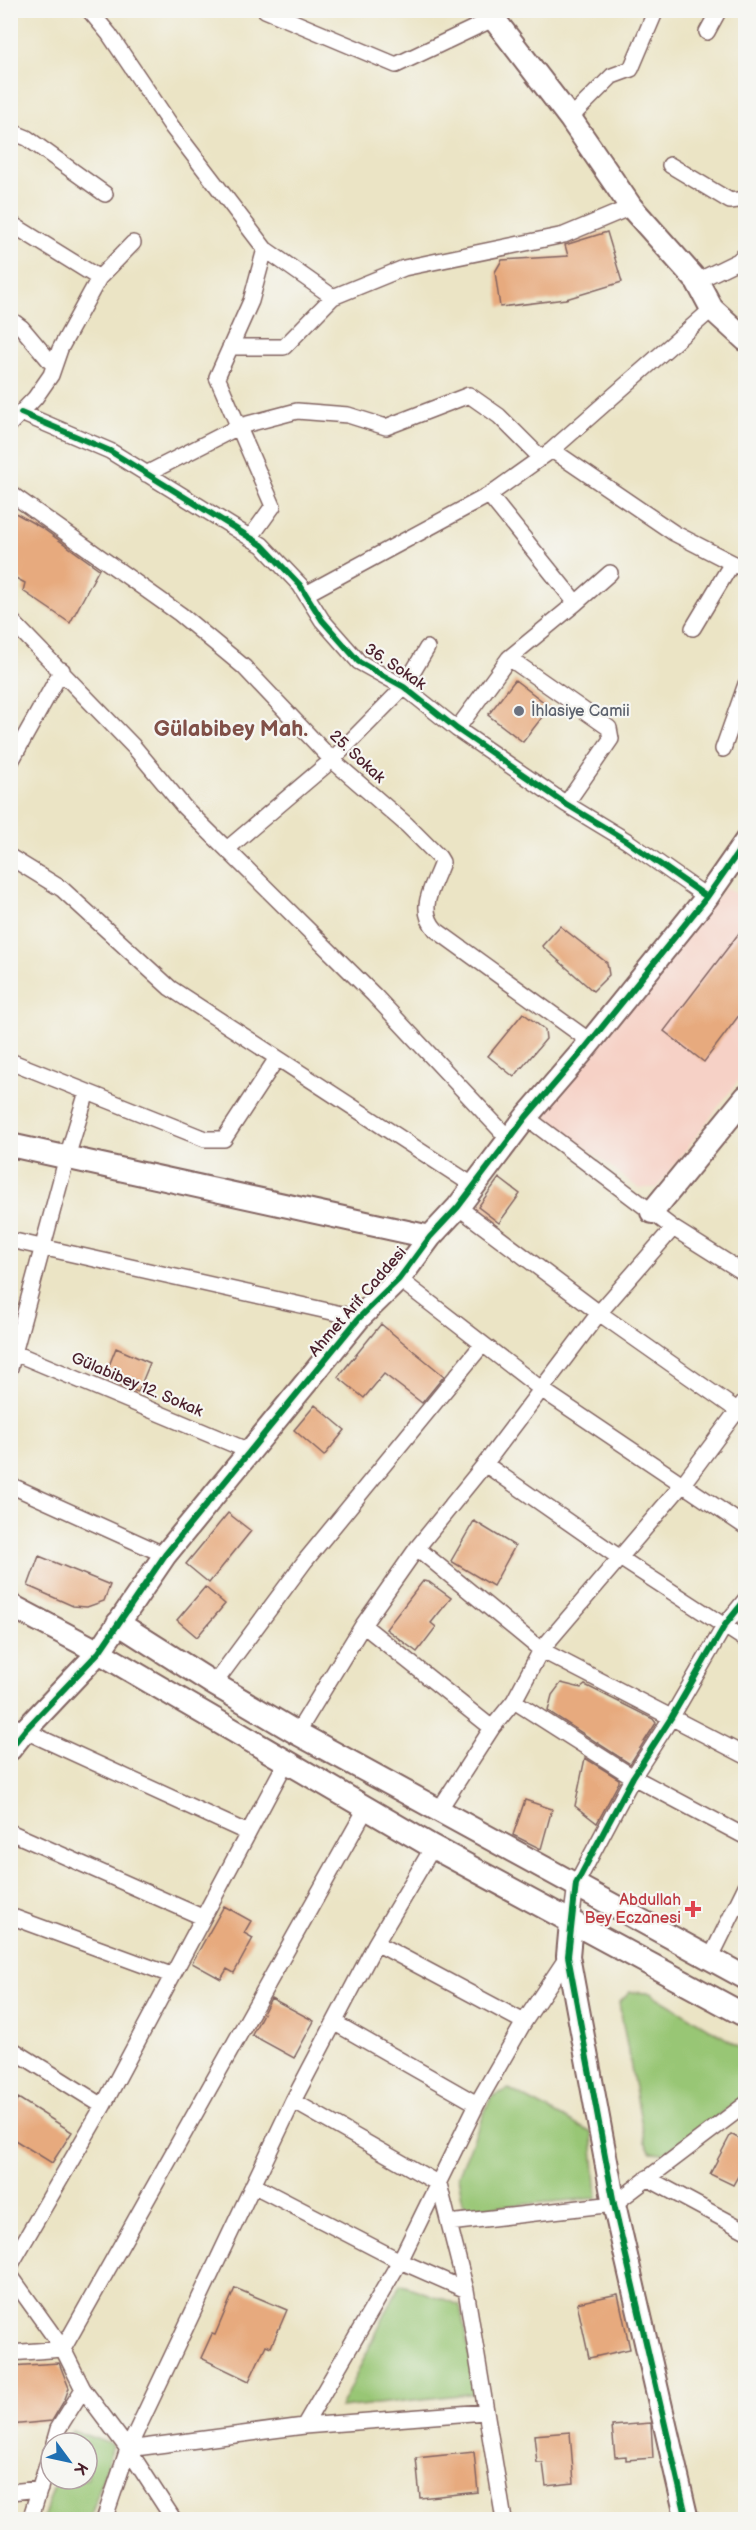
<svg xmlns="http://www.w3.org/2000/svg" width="756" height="2530" viewBox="0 0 756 2530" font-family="'Balsamiq Sans',sans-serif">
  <rect width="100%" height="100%" fill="#f6f6f2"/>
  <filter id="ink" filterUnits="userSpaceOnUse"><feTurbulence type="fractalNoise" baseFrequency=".0167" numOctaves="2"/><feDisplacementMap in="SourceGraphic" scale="12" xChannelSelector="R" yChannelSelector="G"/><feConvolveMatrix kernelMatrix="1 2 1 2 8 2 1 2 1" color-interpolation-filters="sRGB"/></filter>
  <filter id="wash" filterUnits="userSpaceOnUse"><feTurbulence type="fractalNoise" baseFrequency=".008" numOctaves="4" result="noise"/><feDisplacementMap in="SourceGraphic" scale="24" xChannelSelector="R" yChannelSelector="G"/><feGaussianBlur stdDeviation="1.35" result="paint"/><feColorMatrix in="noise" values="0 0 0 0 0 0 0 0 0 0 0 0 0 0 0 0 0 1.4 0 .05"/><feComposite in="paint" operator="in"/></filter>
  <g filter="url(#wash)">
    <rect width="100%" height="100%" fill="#ebe4c5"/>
    <!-- built -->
    <path fill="#f6d1c6" d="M725,887L745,899V1072L657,1188H638L544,1115Z"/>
    <!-- green -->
    <path fill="#98c674" stroke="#717250" stroke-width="1.5" d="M630,1992L650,1993L745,2050V2097L664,2153L651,2152L645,2142L619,2003Z
      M509,2089L592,2133L597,2198L478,2208L463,2204L458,2176L491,2097Z
      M400,2284L460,2305L477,2393L340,2408Z
      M72,2430L113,2445L90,2519H43L56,2479H87V2443H68Z"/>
    <g id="blocks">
      <!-- building -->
      <path fill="#e7aa7e" d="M607,232L622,282L566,299L500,307L495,272L502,260L568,256L565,245Z
        M10,510L42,528L99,569L70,623L23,591L25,583L10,575Z
        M515,680L550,707L523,742L488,715Z
        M746,924V1006L704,1062L664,1031Z
        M560,926L607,963L609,975L593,991L542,946Z
        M523,1013L545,1030L546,1039L514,1077L488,1056Z
        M499,1178L520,1194L499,1223L478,1207Z
        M381,1324L444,1376L422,1403L384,1374L364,1398L338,1377Z
        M116,1348L150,1363L138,1392L104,1378Z
        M315,1405L345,1430L324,1456L294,1430Z
        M228,1513L251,1531L209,1583L186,1564Z
        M474,1521L515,1546L493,1586L451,1561Z
        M39,1556L110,1585L104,1601L87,1607L73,1606L28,1586Z
        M423,1581L429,1582L451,1598L431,1623L436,1627L417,1652L386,1629Z
        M205,1587L225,1604L197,1637L177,1620Z
        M561,1683L581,1688L585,1685L653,1719L656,1723L630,1764L548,1711L552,1695Z
        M585,1758L619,1779V1782L597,1823L575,1806Z
        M525,1800L552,1809L541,1849L513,1835Z
        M224,1906L251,1921L244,1933L253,1938L234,1973L227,1969L221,1979L192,1963Z
        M271,1998L314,2021L294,2058L252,2035Z
        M18,2098L72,2132L52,2163L10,2137V2111Z
        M731,2134L746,2143V2162L733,2185L710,2174Z
        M235,2288L287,2310L271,2347L266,2345L249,2381L201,2358L212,2334L215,2335Z
        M618,2294L630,2349L589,2358L577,2303Z
        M59,2363L69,2388L65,2399L52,2421L10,2425V2366Z
        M651,2423L653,2458L626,2460V2456L615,2457L612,2426Z
        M570,2432L574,2483L546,2486L543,2463H537L534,2435Z
        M474,2452L478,2492L420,2498L416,2458Z"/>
    </g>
  </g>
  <g filter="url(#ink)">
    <use href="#blocks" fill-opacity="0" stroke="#826461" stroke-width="1.5"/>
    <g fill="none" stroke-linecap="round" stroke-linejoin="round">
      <defs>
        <path id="street" d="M89,10L109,34L172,127L265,249L251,301L217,377L273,506L250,538
          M265,10L396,65L493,19
          M707,32L719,10
          M570,118L612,76L631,69L656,10
          M10,131L27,138L105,194
          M670,165L730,201L746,199
          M10,223L99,278
          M265,249L333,297L404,268L564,235L631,207
          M697,281L738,261L746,254
          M10,319L22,328L54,366
          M230,347H284L333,297
          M21,413L110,451L262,545L300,585L322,620L359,662L404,687L457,729L566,804L627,841L707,897
          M10,424L35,398L51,375L60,349L99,278L133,243
          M552,450L674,533L746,570
          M146,474L240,426L297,411L348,415L386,427L469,395L499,416L541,458
          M10,493L180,614L244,667L332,760L407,825L439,857L442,862C434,886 416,908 436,930L591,1042
          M306,594L489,495L552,450L712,309
          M576,603L610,573
          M10,619L134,747L184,807L374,995L508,1138
          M693,628L732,563
          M509,658L609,728L611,739L566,804
          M457,729L509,658L576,603L489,495
          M723,749L746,684
          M10,763L62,670
          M227,849L332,760L404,687L427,648
          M10,857L62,889L170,988L474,1186
          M10,1061L205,1139H224L277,1058
          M526,1117L673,1228L746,1274
          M458,1207L599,1313L744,1415
          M10,1240L359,1318
          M399,1279L541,1389L746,1527
          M10,1351L249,1451
          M10,1368L67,1157L87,1092
          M485,1464L620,1558L746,1640
          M10,1485L165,1555
          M417,1548L541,1650L746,1756
          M363,1625L492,1728
          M214,1684L305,1561L482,1345
          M514,1701L633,1777L746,1837
          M10,1724L246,1832
          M297,1733L363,1625L417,1548L485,1464L599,1313L673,1228
          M439,1810L492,1728L514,1701L541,1650L682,1485L746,1399
          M10,1832L202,1917
          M10,1916L171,1975
          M571,1923L576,1884L633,1777L671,1718L725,1625L746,1599
          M376,1943L524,2022
          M710,1959L746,1886
          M335,2023L477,2104
          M10,2048L103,2106
          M293,2101L439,2184L466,2290L504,2520
          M647,2178L746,2231
          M253,2185L400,2261L466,2290
          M449,2223L614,2204L746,2104
          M10,2266L103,2106L286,1762
          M10,2275L63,2349L83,2389L128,2449L174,2520
          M10,2353L63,2349L367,1807
          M304,2426L400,2261L477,2104L524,2022L568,1956
          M54,2443L58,2429L83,2389
          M128,2449L304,2426L485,2412
          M10,2492L40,2489
          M30,2520L51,2452
          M104,2520L128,2449L293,2101L376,1943L433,1847"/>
        <path id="secondary" d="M487,10L570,118L631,207L697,281L712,309L746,340
          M10,1145L430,1237
          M652,1212L746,1097
          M10,1605L99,1652L433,1847L746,2016
          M118,1623L214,1684L297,1733L746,1978
          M10,1749L25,1730L99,1652L165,1555L359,1318L399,1279L430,1237L458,1207L526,1117L582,1052L707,897L746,841
          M571,1923L568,1956L614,2204L687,2520"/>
      </defs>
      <!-- street casing -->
      <use href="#street" stroke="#826461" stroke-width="18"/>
      <!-- secondary casing -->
      <use href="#secondary" stroke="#826461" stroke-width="26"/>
      <!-- street -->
      <use href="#street" stroke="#fff" stroke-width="15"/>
      <!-- secondary -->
      <use href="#secondary" stroke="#fff" stroke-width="22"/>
      <defs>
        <path id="cycleway" d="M21,413L110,451L262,545L300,585L322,620L359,662L404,687L457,729L566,804L627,841L707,897
          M10,1749L25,1730L99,1652L165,1555L359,1318L399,1279L430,1237L458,1207L526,1117L582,1052L707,897L746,841
          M687,2520L614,2204L568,1956L576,1884L633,1777L671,1718L725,1625L746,1599"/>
      </defs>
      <!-- cycleway casing -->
      <use href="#cycleway" stroke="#f6f6f2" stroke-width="10"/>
      <!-- cycleway -->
      <use href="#cycleway" stroke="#00873e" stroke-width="6"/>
    </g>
  </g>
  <!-- markers -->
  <circle fill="#6b7280" stroke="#f6f6f2" stroke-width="2" cx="519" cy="711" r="6"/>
  <path fill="#e0444e" stroke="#f6f6f2" stroke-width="2" d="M690 1900h6v6h6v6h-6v6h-6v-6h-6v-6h6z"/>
  <g text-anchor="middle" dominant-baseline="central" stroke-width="4.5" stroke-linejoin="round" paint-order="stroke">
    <!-- street labels -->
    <g font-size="16" fill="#4a1f2b" stroke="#f6f6f2">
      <text transform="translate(395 667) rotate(34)">36. Sokak</text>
      <text transform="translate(357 757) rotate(43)">25. Sokak</text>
      <text transform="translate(358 1302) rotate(-49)">Ahmet Arif Caddesi</text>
      <text transform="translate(137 1385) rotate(23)">Gülabibey 12. Sokak</text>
    </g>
    <!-- worship labels -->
    <g font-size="16" fill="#5b616d" stroke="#f6f6f2" text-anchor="start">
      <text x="531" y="711">İhlasiye Camii</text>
    </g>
    <!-- health labels -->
    <g font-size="16" fill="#be3a42" stroke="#f6f6f2" text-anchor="end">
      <text x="681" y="1900">Abdullah<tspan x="681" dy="18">Bey Eczanesi</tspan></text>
    </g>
    <!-- district labels -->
    <g font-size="22" font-weight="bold" fill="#815048" stroke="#f6f6f2">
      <text x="231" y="729">Gülabibey Mah.</text>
    </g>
  </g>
  <!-- margin -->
  <rect width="756" height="2530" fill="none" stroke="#f6f6f2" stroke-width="36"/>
  <!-- north arrow -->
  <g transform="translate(69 2461) rotate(123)"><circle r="28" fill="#f6f6f2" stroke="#b1a0a2" stroke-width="1.5"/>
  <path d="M0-4.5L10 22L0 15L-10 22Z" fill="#1f6fb2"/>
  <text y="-9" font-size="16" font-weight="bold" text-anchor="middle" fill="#4a1f2b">K</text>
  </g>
</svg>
